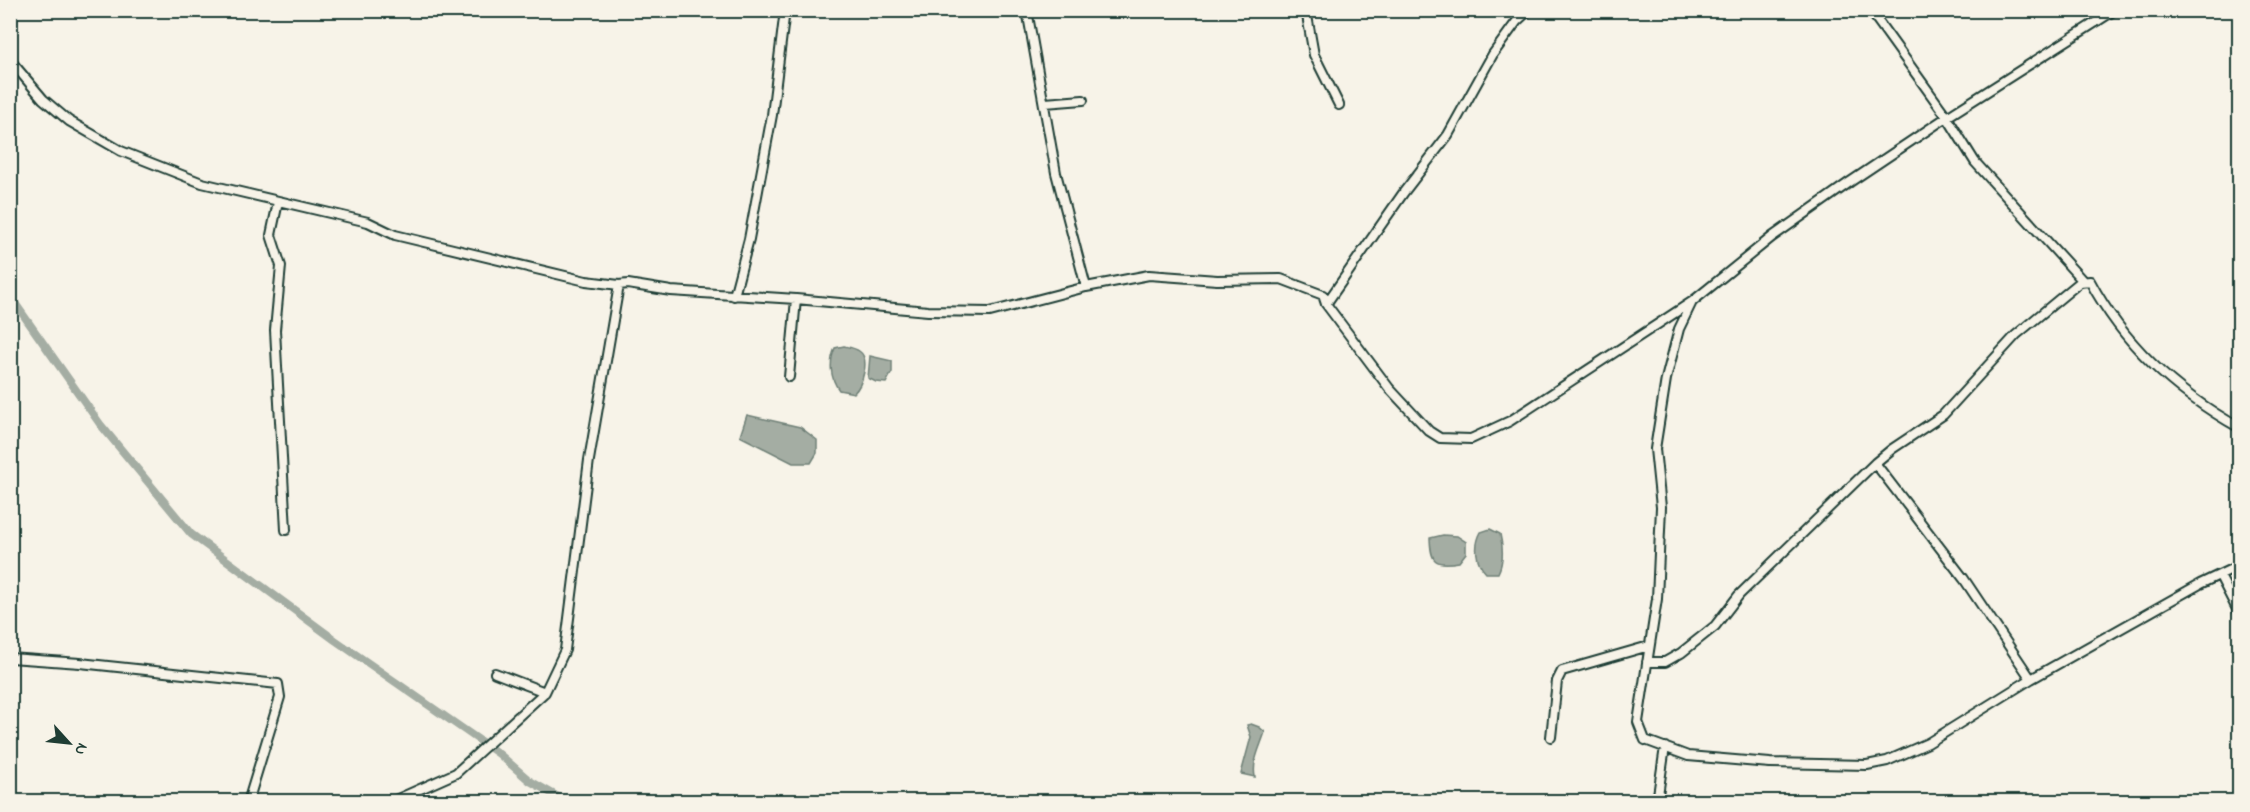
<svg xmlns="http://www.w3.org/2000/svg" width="2250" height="812" viewBox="0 0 2250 812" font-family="'Indie Flower',sans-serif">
  <rect width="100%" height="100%" fill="#f7f3e8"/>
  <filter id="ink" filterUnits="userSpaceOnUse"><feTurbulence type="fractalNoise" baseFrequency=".0167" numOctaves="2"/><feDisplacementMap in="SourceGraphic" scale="12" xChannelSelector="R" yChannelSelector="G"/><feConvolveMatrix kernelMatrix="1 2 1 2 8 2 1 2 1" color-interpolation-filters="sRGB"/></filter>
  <g filter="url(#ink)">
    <!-- water -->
    <path fill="#a4ada3" stroke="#6f8077" stroke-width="1.5" d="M844,346C848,347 855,348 859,351C871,359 862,385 854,393L839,390C830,378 829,362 835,348Z
      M870,356L892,361V372L886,383L876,382L868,378Z
      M747,415L800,427L817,440V453L811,463H793L740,436Z
      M1490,529L1500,534C1503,547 1504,561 1498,573H1486C1475,562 1474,545 1481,532Z
      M1443,535L1457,536L1466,542V553L1459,562C1434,566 1431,562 1430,538Z
      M1251,724L1259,727L1265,732C1260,748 1252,761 1255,777L1241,774L1251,737L1247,725Z"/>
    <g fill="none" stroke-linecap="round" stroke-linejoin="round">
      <!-- canal -->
      <path stroke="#a4ada3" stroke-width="8" d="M10,296L100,424L191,534L335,640L499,754L530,781L567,802"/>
      <defs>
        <path id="minor" d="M1027,10L1056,173L1086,287
          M1306,10L1314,55L1339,105
          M1870,10L1947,117L1975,162L2083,281
          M10,60L43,99L69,121L121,151L202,183L368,222L395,235L586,281L619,285L628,284L671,291L796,299L928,311L990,312L1086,287L1149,275L1217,280L1281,279L1323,295L1326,304L1389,388L1429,431L1440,438L1471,439L1510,421L1693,301L1772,237L1850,182L1947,117L2115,10
          M1045,103L1083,100
          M278,202L271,235L281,266L275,330L286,530
          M734,296L749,239L772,115L785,10
          M1692,302L1679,329L1666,379L1655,449L1661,507L1657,599L1638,722L1645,740L1688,756L1770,763L1867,765L1887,761L1928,743L2031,679L2200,584L2240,565
          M1326,304L1404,192L1448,135L1493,54L1517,21L1529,10
          M789,377L796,299
          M1875,463L1964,579L2031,679
          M2220,576L2240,615
          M10,658L80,663L278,684L280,697L248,802
          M1647,662H1665L1681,653L1715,626L1739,595L1875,463L1892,449L1943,415L2016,335L2080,282L2090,281C2124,345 2177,393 2240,428
          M495,673L545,692
          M1551,737L1557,681L1562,671L1649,646
          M391,802L456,773L545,692L565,650L589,460L619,285
          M1657,802L1665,747"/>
      </defs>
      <!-- minor casing -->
      <use href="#minor" stroke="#1f3d34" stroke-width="12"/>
      <!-- minor -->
      <use href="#minor" stroke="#f7f3e8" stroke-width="8"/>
    </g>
  </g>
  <!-- margin -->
  <rect width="2250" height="812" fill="none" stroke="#f7f3e8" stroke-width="36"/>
  <rect x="18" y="18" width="2214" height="776" fill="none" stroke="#1f3d34" stroke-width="2" filter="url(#ink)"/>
  <!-- north arrow -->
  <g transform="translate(69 743) rotate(117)" stroke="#f7f3e8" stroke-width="4.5" paint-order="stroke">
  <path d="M0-4.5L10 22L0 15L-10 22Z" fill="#1f3d34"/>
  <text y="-9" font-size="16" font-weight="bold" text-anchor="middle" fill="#1f3d34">N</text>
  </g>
</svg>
